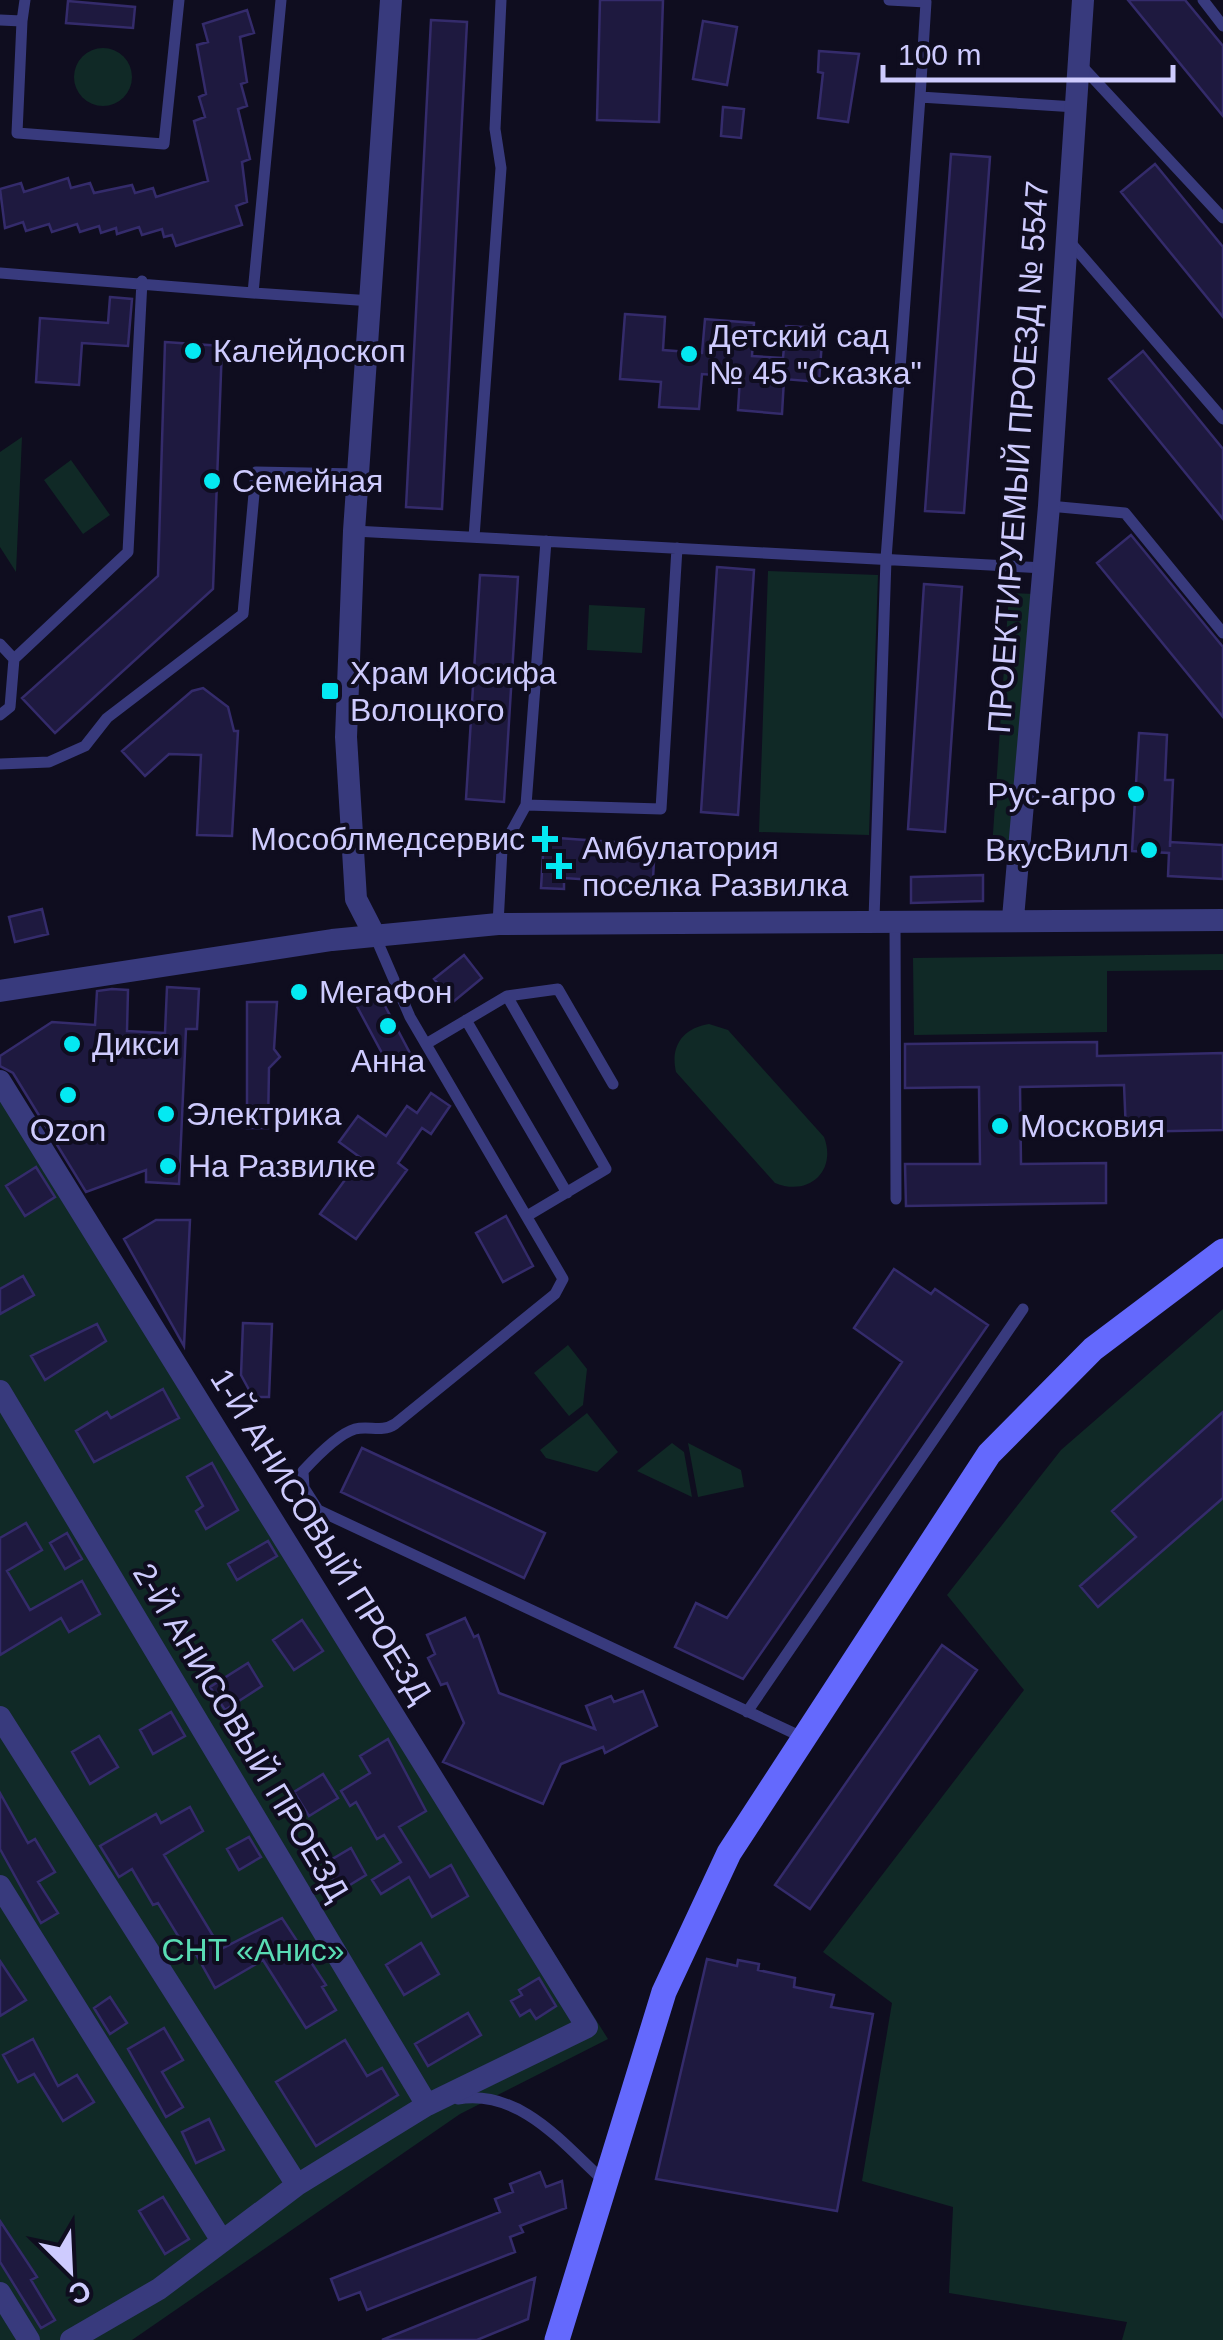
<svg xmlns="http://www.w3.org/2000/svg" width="1223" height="2340" viewBox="0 0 1223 2340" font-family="Helvetica,sans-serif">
  <rect width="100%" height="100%" fill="#0f0d1f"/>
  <!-- green -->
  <path fill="#102926" d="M74 77a29 29 0 1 1 58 0a29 29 0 1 1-58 0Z
    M22,437L16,572L0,547V452Z
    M71,460L110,515L83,534L44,480Z
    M768,571L878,575L869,835L759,832Z
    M1009,593L1034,594L1016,850L992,849Z
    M589,605L645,608L642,653L587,650Z
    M1223,954V970L1107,971V1032L914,1035L913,958Z
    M709,1024L728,1030L824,1137C837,1171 809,1197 775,1183L676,1072C670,1046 683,1028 709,1024Z
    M0,1071L608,2039L460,2114L132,2340H0Z
    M1223,1309V2340H1122L1127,2322L949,2293L953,2207L862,2181L892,2003L823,1952L1024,1690L947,1595L1061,1450Z
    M568,1345L587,1369L583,1405L569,1416L534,1373Z
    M587,1413L618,1452L597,1472L546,1458L540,1450Z
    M672,1443L684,1452L692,1497L637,1471Z
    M688,1443L741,1470L744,1487L698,1497Z"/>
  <!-- building -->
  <path fill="#1e193f" stroke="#342b6b" stroke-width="2.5" d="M600,0H663L659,122L597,120Z
    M1128,0H1185L1223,46V116Z
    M68,1L135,7L133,28L66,23Z
    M247,10L254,33L240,37L247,82L241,84L247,106L238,109L250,159L242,162L247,202L236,206L242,225L176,246L172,235L164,237L162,229L142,235L139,227L117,234L116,228L101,233L99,226L80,232L77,224L52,232L49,224L26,231L23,222L5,228L0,189L21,183L24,192L68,178L71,188L90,183L94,193L132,185L135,193L153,188L156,197L208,181L194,121L205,117L199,97L206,94L197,45L208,42L203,24Z
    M431,20L467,22L442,509L406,507Z
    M703,21L737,27L727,85L693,79Z
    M819,51L859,54L848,122L818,118L823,73L818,72Z
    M723,107L744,109L741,138L721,136Z
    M951,154L990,157L964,513L925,511Z
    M1155,164L1223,247V317L1121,192Z
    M110,297L132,299L128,346L82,343L79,385L36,382L40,318L108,323Z
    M625,314L665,317L663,350L702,353L705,319L754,323L752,356L783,358L786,326L823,328L819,382L784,379L782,414L738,410L740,377L702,374L699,409L659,407L661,382L620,379Z
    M165,342L222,346L213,589L55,733L22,698L158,576Z
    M1143,351L1223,449V519L1109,379Z
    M1131,535L1223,647V717L1097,563Z
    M717,567L754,570L738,815L701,812Z
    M480,575L518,577L504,802L466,799Z
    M924,584L962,587L945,832L908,829Z
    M203,688L228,707L234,731H238L232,836L197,835L201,755L169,754L145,776L122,751L192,691Z
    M1139,733L1167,735L1165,780H1173L1170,847V842L1223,845V879L1168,876L1169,853L1132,851Z
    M544,837L655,845L652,895L624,893L625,882L564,878V889L541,888Z
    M983,875V901L911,903V877Z
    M42,909L48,934L15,942L9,917Z
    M464,955L482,978L453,1002L434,979Z
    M167,987L199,989L197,1029H186L179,1184L146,1182V1170L86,1192L13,1073L0,1066V1056L52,1022L95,1025L97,991L112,989L128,990L127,1031L165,1033Z
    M375,987L412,1057L390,1068L353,999Z
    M247,1002H277L274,1049L280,1057L269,1068L268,1128H247Z
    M1097,1042V1056L1223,1053V1130L1126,1132L1124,1085L1020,1087L1021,1164L1106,1163V1203L906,1206L905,1164H980L979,1087L905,1088V1044Z
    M431,1093L450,1106L431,1134L422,1128L398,1163L407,1170L356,1239L320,1214L361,1158L339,1142L358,1116L386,1136L407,1106L417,1113Z
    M36,1167L55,1197L25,1216L6,1186Z
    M506,1216L533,1266L503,1282L476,1233Z
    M156,1220H190L184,1346L124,1239Z
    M894,1269L931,1294L935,1289L988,1325L743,1679L675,1647L696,1603L727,1618L902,1362L854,1328Z
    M23,1276L34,1295L0,1314V1289Z
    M243,1323L272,1324L269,1397H253L241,1375Z
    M97,1324L106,1341L45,1380L31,1356Z
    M163,1389L179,1418L94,1462L76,1431L107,1412L111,1418Z
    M1223,1412V1498L1098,1607L1080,1586L1136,1537L1112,1511Z
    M362,1448L545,1533L524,1578L341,1492Z
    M212,1463L238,1510L206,1529L196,1511L203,1506L187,1477Z
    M26,1523L42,1550L7,1571L30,1610L82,1581L100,1614L69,1632L61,1618L0,1655V1538Z
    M67,1533L82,1559L65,1569L50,1543Z
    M268,1541L277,1556L237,1580L228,1564Z
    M465,1618L474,1637L478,1635L499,1693L595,1729L586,1706L611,1696L614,1702L643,1691L657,1726L605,1753L603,1747L561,1764L543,1804L443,1762L464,1723L447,1683L441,1685L428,1658L435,1654L427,1635Z
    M302,1620L323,1651L294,1670L273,1640Z
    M942,1645L977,1670L810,1909L775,1885Z
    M248,1663L262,1686L225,1710L210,1687Z
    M171,1712L185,1736L153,1754L140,1730Z
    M99,1736L118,1767L90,1784L72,1752Z
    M388,1739L426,1811L399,1827L430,1877L451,1865L468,1896L432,1917L409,1877L381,1894L372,1880L401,1862L384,1835L377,1839L356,1802L350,1806L341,1791L370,1773L360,1756Z
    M323,1774L338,1798L309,1816L294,1792Z
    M0,1793L28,1843L35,1839L55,1872L38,1882L58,1913L41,1923L0,1849Z
    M190,1807L203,1831L164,1855L221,1949L282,1918L326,1985L322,1987L336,2010L306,2028L263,1960L215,1988L193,1949L183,1944L158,1903L153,1905L132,1869L119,1877L100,1846L156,1814L161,1823Z
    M249,1837L261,1857L239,1870L227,1849Z
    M351,1848L366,1875L340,1891L324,1864Z
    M421,1943L439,1974L404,1995L386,1965Z
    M707,1959L737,1966L738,1960L759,1964L758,1970L795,1978L794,1987L834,1995L831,2007L873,2014L837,2211L656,2179Z
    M0,1961L26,2000L0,2016Z
    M539,1978L556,2006L536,2019L530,2010L520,2016L511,2001L522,1995L519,1990Z
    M110,1997L127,2023L110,2034L94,2008Z
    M468,2013L481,2035L428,2066L415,2044Z
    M164,2028L183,2060L162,2072L183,2107L166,2117L128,2049Z
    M33,2039L58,2086L77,2075L94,2102L63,2121L34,2074L18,2082L3,2055Z
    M345,2040L367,2076L382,2068L398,2095L316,2146L276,2082Z
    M209,2119L224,2150L196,2163L182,2132Z
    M540,2172L546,2187L562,2181L566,2208L520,2226L523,2232L510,2237L515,2252L367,2310L360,2292L339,2300L331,2279L500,2212L495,2199L513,2192L510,2184Z
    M163,2197L189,2239L165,2254L139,2211Z
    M0,2221L37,2277L31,2280L55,2320L41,2328L0,2262Z
    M535,2278L528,2319L477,2340H382Z"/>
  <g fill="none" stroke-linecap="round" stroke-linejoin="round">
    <!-- lane -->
    <path stroke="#383a7d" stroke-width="11" d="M889,0L926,2L920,97L1076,107
      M1203,0L1223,26
      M0,20L22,21L25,0
      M22,21L17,133L164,144L179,0
      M1079,63L1223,218
      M1070,242L1223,419
      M0,273L253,293L281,0
      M253,293L372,301
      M1049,506L1125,513L1223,633
      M354,531L1044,568
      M474,537L501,168L495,129L501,0
      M0,644L14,659L10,707L0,715
      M14,659L128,552L142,281
      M0,764L49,762L85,746L107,718L243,614L256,472L358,474
      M526,805L661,809L677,548
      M874,919L886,559L920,97
      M895,919L896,1199
      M498,924L502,849L526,805L546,541
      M375,936L410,1017L563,1279L555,1294L395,1424C381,1433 369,1425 355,1429C338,1434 315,1458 303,1471L304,1488L318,1510L802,1737
      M507,996L558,989L613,1084
      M466,1020L567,1193
      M426,1044L507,996L606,1169L527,1216
      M747,1712L1023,1309
      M458,2099C521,2089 563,2144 605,2182"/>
    <!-- street -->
    <path stroke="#383a7d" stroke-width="22" d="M1013,918L1049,506L1083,0
      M375,936L356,899L346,737L354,531L391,0
      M0,991L332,940L498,924L1223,920
      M0,1081L587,2027L427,2105L297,2185L159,2289L71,2340
      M0,1391L427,2105
      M0,1717L297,2185
      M0,1886L222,2241
      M0,2293L29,2340"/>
    <!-- secondary -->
    <path stroke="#6469fd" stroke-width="25" d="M557,2340L664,1992L729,1853L989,1454L1093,1349L1223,1251"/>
  </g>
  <!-- markers -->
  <g fill="#04e9f2" stroke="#0f0d1f" stroke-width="4">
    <circle cx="193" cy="351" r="10"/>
    <circle cx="689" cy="354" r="10"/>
    <circle cx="212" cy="481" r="10"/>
    <rect x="320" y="681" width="20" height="20" rx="5"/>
    <circle cx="1136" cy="794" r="10"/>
    <path d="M540 824h10v10h10v10h-10v10h-10v-10h-10v-10h10z"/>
    <circle cx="1149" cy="850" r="10"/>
    <path d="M554 851h10v10h10v10h-10v10h-10v-10h-10v-10h10z"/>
    <circle cx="299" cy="992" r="10"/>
    <circle cx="388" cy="1026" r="10"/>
    <circle cx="72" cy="1044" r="10"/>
    <circle cx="68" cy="1095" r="10"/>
    <circle cx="166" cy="1114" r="10"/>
    <circle cx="1000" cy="1126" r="10"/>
    <circle cx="168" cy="1166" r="10"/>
  </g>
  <g text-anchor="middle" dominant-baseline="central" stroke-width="8" stroke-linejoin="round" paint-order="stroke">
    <!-- poi labels -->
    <g font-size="32" fill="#cecbfe" stroke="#0f0d1f" text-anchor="start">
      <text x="709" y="336">Детский сад<tspan x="709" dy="37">№ 45 "Сказка"</tspan></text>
      <text x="213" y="351">Калейдоскоп</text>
      <text x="232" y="481">Семейная</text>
      <text x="350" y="673">Храм Иосифа<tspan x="350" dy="37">Волоцкого</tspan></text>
      <text x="1116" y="794" text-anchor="end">Рус-агро</text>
      <text x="525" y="839" text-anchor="end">Мособлмедсервис</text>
      <text x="582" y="848">Амбулатория<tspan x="582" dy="37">поселка Развилка</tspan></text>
      <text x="1129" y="850" text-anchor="end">ВкусВилл</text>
      <text x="319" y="992">МегаФон</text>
      <text x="92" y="1044">Дикси</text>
      <text x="388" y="1061" text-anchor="middle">Анна</text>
      <text x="186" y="1114">Электрика</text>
      <text x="1020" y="1126">Московия</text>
      <text x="68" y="1130" text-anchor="middle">Ozon</text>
      <text x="188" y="1166">На Развилке</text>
    </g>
    <!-- street labels -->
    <g font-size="32" fill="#cecbfe" stroke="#0f0d1f">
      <text transform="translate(1018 457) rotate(-86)">ПРОЕКТИРУЕМЫЙ ПРОЕЗД № 5547</text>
      <text transform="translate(321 1536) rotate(58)">1-Й АНИСОВЫЙ ПРОЕЗД</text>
      <text transform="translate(241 1732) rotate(59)">2-Й АНИСОВЫЙ ПРОЕЗД</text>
    </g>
    <!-- park labels -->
    <g font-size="32" fill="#59dcb4" stroke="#0f0d1f">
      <text x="253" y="1950">СНТ «Анис»</text>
    </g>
  </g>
  <!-- north arrow -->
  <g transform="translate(70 2270) rotate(156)" stroke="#0f0d1f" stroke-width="8" paint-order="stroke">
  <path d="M0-8L18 38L0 25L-18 38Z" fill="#cecbfe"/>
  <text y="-15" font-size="28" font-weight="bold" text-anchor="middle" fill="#cecbfe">С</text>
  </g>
  <!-- scale -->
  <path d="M883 65v15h290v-15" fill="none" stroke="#cecbfe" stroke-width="5"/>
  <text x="898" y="65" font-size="30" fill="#cecbfe" stroke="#0f0d1f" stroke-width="8" paint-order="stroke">100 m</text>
</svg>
